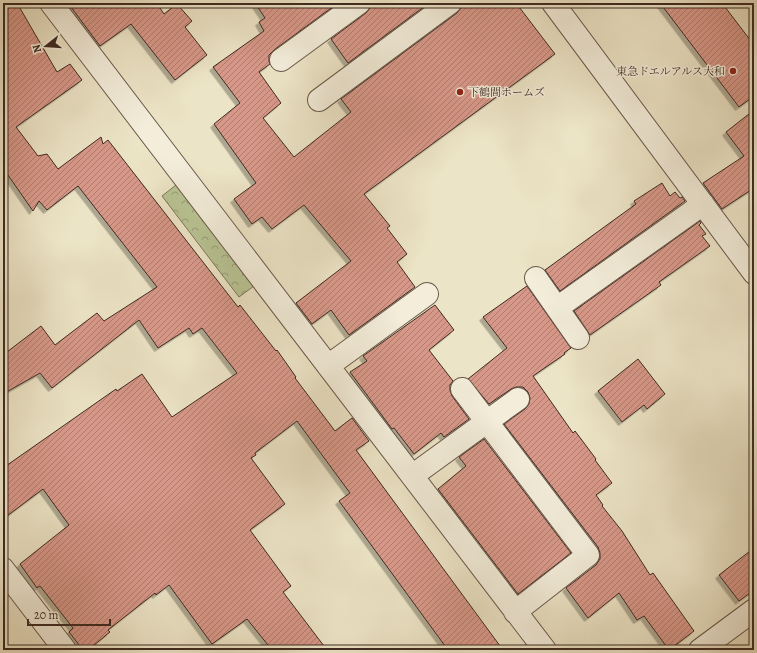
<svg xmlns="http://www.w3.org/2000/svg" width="757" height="653" viewBox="0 0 757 653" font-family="Alegreya,'Noto Serif JP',serif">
  <defs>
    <pattern id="forest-crowns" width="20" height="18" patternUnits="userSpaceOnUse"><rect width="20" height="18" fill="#b9c494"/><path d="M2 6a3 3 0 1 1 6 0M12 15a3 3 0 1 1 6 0" fill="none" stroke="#989f78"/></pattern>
    <pattern id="building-hatch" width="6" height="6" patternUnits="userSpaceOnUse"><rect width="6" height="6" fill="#d89889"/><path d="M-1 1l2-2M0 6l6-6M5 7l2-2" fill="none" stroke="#b17c70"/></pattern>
    <filter id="shadow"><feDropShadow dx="-3.5" dy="3.5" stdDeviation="0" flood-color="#0004"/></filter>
  </defs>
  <rect width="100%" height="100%" fill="#ece4c6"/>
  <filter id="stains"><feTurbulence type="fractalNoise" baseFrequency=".005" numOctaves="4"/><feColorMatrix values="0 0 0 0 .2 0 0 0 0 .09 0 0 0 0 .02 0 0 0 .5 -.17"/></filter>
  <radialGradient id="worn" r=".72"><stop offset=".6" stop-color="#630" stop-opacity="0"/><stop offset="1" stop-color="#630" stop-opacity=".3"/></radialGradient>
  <!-- forest -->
  <path fill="url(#forest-crowns)" stroke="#7c775b" d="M176,185L254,286L239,297L162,196Z"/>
  <!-- building -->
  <path fill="url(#building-hatch)" stroke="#3e2a22" filter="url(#shadow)" d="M3,3H17L57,72L70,64L82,80L16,127L38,156L47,154L58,169L101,137L103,144L108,140L238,307L240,305L276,351L277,350L296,377L295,378L335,431L352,418L369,441L356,450L503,650H448L339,501L350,493L297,421L255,453L256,455L251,458L285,504L250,530L291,586L283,592L327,650H272L247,619L212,644L169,585L156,595L155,593L108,630L110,632L88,650H83L69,632L73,628L40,586L37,588L20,564L69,525L43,489L3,519V468L116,389L117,391L142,374L172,417L237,373L202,328L193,334L189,328L158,348L139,320L52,388L40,373L3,394V355L41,326L55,345L97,313L104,321L157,287L78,186L47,210L39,201L33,211L3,168Z
    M68,3H160L158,5L164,14L177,4L192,21L185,27L207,55L175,80L131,24L100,46Z
    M255,3H338L274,50L269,55V61L270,64L259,72L281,103L263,118L294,157L351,112L341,99L457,13L461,8L462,3H516L555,54L364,194L390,226L387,228L407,254L397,262L415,287L349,335L331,310L312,324L296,303L351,261L304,205L272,229L262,217L252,224L234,199L256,183L214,124L240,103L213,67L264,31L259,22L265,18Z
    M371,3H429L348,63L331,39L366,13L370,8Z
    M660,3H722L754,45V96L739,107Z
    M754,110V188L722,209L703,183L744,156L726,132Z
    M662,183L670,196L675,192L680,198L682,197L685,201L560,291L545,270L636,204L634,201Z
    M700,221L701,223L699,225L706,234L702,236L710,246L659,282L661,285L590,335L574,311Z
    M527,286L571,348L564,353L565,354L533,376L573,433L575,431L596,459L595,460L612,483L596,495L603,505L602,506L622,531L650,575L653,573L694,631L669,650L644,616L637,620L619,593L588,618L566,588L596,565L600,559V553L598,547L504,424L525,409L529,404L530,398L528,392L523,387H516L511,389L489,404L468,379L507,348L483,317Z
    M435,305L454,330L429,350L453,381L450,385V390L452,396L469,419L444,437L441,433L414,454L394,428L392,429L350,372L367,361L363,356Z
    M638,359L665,394L647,409L644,405L622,422L598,391Z
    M484,439L571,553L518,594L438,489L466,466L459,457Z
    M754,548V590L739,601L719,575Z"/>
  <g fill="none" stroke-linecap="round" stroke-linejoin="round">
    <defs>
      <path id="minor" d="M51,3L545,650
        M553,3L754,273
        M281,60L359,3
        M319,100L450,3
        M536,278L578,338
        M557,308L703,204
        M328,366L427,294
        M462,389L588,555L515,612
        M412,476L518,399
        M3,569L65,650
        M700,650L754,610"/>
    </defs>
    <!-- minor casing -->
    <use href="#minor" stroke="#6a584b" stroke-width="24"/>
    <!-- path -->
    <path stroke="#3e2a22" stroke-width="2.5" stroke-dasharray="3 2" stroke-linecap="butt" d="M746,650L754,644"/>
    <!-- minor -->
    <use href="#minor" stroke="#f3edda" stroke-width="22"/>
  </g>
  <!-- markers -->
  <g fill="#8f2418" stroke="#f3edda" stroke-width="1.5">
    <circle cx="733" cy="71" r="4"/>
    <circle cx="460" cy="92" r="4"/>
  </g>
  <g text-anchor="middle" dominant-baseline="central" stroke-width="3" stroke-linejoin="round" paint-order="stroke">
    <!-- poi labels -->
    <g font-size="11" fill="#3e2a22" stroke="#f3edda" text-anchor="end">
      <text x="725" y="71">東急ドエルアルス大和</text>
      <text x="468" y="92" text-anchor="start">下鶴間ホームズ</text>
    </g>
  </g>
  <!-- margin -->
  <rect width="757" height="653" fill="none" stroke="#ece4c6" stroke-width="16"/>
  <rect x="4" y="4" width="749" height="645" fill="none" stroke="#3e2a22" stroke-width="2"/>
  <rect x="8" y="8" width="741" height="637" fill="none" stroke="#3e2a22"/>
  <!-- north arrow -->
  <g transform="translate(46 46) rotate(253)" stroke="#f3edda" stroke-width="3" paint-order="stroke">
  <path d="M0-3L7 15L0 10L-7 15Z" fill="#3e2a22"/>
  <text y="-6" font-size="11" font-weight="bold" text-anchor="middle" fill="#3e2a22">N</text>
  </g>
  <!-- scale -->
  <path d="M28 619v6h82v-6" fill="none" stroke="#3e2a22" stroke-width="2"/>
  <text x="34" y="619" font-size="12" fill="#3e2a22" stroke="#f3edda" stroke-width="3" paint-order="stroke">20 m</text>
  <rect width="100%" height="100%" filter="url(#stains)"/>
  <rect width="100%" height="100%" fill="url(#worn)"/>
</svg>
